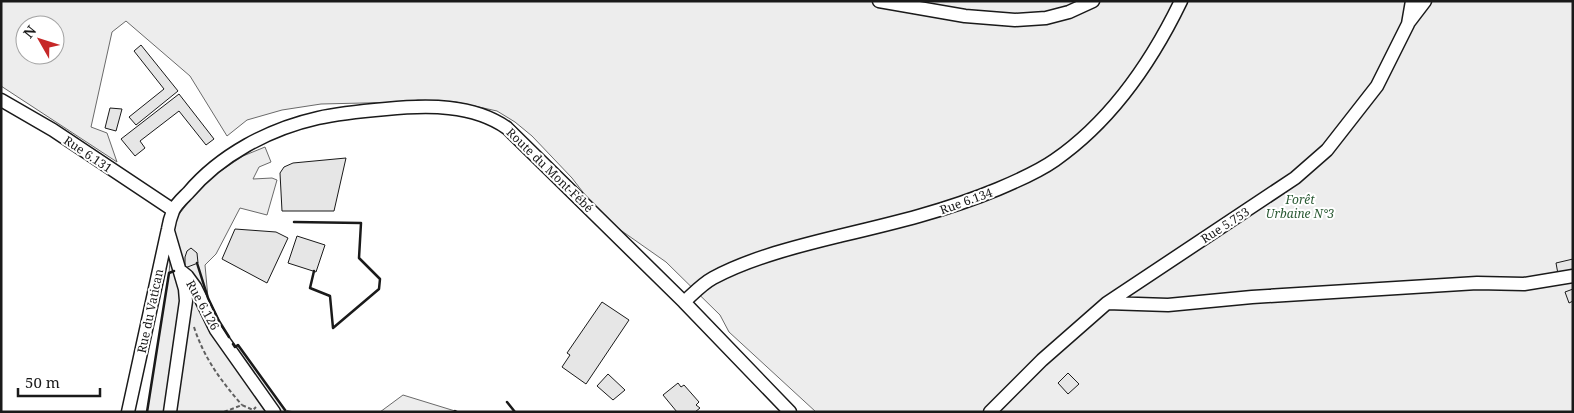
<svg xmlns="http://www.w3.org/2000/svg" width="1574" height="413" viewBox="0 0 1574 413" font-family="'Noto Serif',serif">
  <rect width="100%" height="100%" fill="#fff"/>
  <!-- built -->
  <path fill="#ededed" stroke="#6a6a6a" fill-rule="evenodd" d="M1,1H1573V412H816L729,332L720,315L666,262L619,229L589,200L572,178L532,136L515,122L497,111L456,102L418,100L406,102L321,104L282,110L247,120L227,136L190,76L126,21L112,32L91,127L107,133L117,162L1,86ZM25,25H55V55H25Z
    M265,147L271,162L259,167L253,179L272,178L277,180L267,215L240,208L216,254L205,265L208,298L219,321L235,347L238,345L285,410L294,412H147L169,273L173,228L177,217L194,195L216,174L243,156Z
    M403,395L455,411L457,412H380Z"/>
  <!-- building -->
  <path fill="#e6e6e6" stroke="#1a1a1a" d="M141,45L178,91L136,125L129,117L164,89L134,51Z
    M179,94L214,139L206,145L179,111L140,141L145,148L135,156L121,139Z
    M110,108L122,109L116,131L105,128Z
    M346,158L334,211H282L280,173L284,167L293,163Z
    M235,229L276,232L288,238L267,283L222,259Z
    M297,236L325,245L316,272L288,263Z
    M191,248L197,253L198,263L185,268V257L187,251Z
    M1573,259V270L1558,274L1556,263Z
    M1573,289V301L1569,303L1565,292Z
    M602,302L629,320L586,384L562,367L570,355L567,353Z
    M1068,373L1079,384L1068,394L1058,383Z
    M608,374L625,390L613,400L597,386Z
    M678,383L681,387L684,385L699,402L696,405L700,408L695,412H677L663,395Z"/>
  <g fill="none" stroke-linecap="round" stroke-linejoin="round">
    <defs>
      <path id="minor" d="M879,1L965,16L1015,20L1046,18L1069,12L1093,1
        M1409,22L1425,1
        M1,100L53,130L173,210
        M168,231L185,289L186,301L170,412
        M182,272L187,276L195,287L216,330L274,412
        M684,302C693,294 702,284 713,278C750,258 798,246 839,236C894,223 945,211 998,189C1017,181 1038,172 1055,160C1111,121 1152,61 1181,1
        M1107,303L1168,305L1252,297L1477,283L1524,284L1573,276
        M128,412L168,229C169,223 171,216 173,211C176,204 183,198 188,193C220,155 269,129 318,118C340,113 363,111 386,109C427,105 473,104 507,128L684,302L790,412
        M990,412L1042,360L1107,303L1295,178L1327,150L1377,86L1408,24L1412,1"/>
    </defs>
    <!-- minor casing -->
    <use href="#minor" stroke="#1a1a1a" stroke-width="15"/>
    <!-- path -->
    <path stroke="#5f5f5f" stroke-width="2" stroke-dasharray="4 2.5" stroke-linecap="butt" d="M194,327C204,358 221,381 242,405
      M224,412L242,405L253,410L256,407"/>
    <!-- minor -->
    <use href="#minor" stroke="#fff" stroke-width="12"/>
    <!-- wall -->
    <path stroke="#1a1a1a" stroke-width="2.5" d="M294,222L361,223L359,258L380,279L379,289L333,328L330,296L310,288L314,271
      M197,263L208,298L219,321L229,337
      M233,344L235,347L238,345L285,410
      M507,402L515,412
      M455,411L457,412
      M147,412L169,273L174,271"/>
  </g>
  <g text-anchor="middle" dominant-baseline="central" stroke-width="4" stroke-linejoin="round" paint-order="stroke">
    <!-- street labels -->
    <g font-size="12" fill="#1a1a1a" stroke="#fff">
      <text transform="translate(88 154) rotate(34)">Rue 6.131</text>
      <text transform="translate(550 170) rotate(44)">Route du Mont-Fébé</text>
      <text transform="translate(966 201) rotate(-20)">Rue 6.134</text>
      <text transform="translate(1225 225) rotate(-33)">Rue 5.753</text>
      <text transform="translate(203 305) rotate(61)">Rue 6.126</text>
      <text transform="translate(150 311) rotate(-78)">Rue du Vatican</text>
    </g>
    <!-- park labels -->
    <g font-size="12" font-style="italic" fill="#2b5a34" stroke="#fff">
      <text x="1300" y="199">Forêt<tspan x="1300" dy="14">Urbaine N°3</tspan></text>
    </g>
  </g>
  <!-- border -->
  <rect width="1574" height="413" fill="none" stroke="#1a1a1a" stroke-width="5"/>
  <!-- north arrow -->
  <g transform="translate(40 40) rotate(309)"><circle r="24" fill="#ffffff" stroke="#a3a3a3"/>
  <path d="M0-4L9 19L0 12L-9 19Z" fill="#c62828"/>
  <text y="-8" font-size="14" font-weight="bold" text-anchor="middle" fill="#1a1a1a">N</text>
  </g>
  <!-- scale -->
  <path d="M18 388v8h82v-8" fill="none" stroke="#1a1a1a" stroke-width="2.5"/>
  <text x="25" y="388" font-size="15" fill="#1a1a1a" stroke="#ffffff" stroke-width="4" paint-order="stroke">50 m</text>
</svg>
